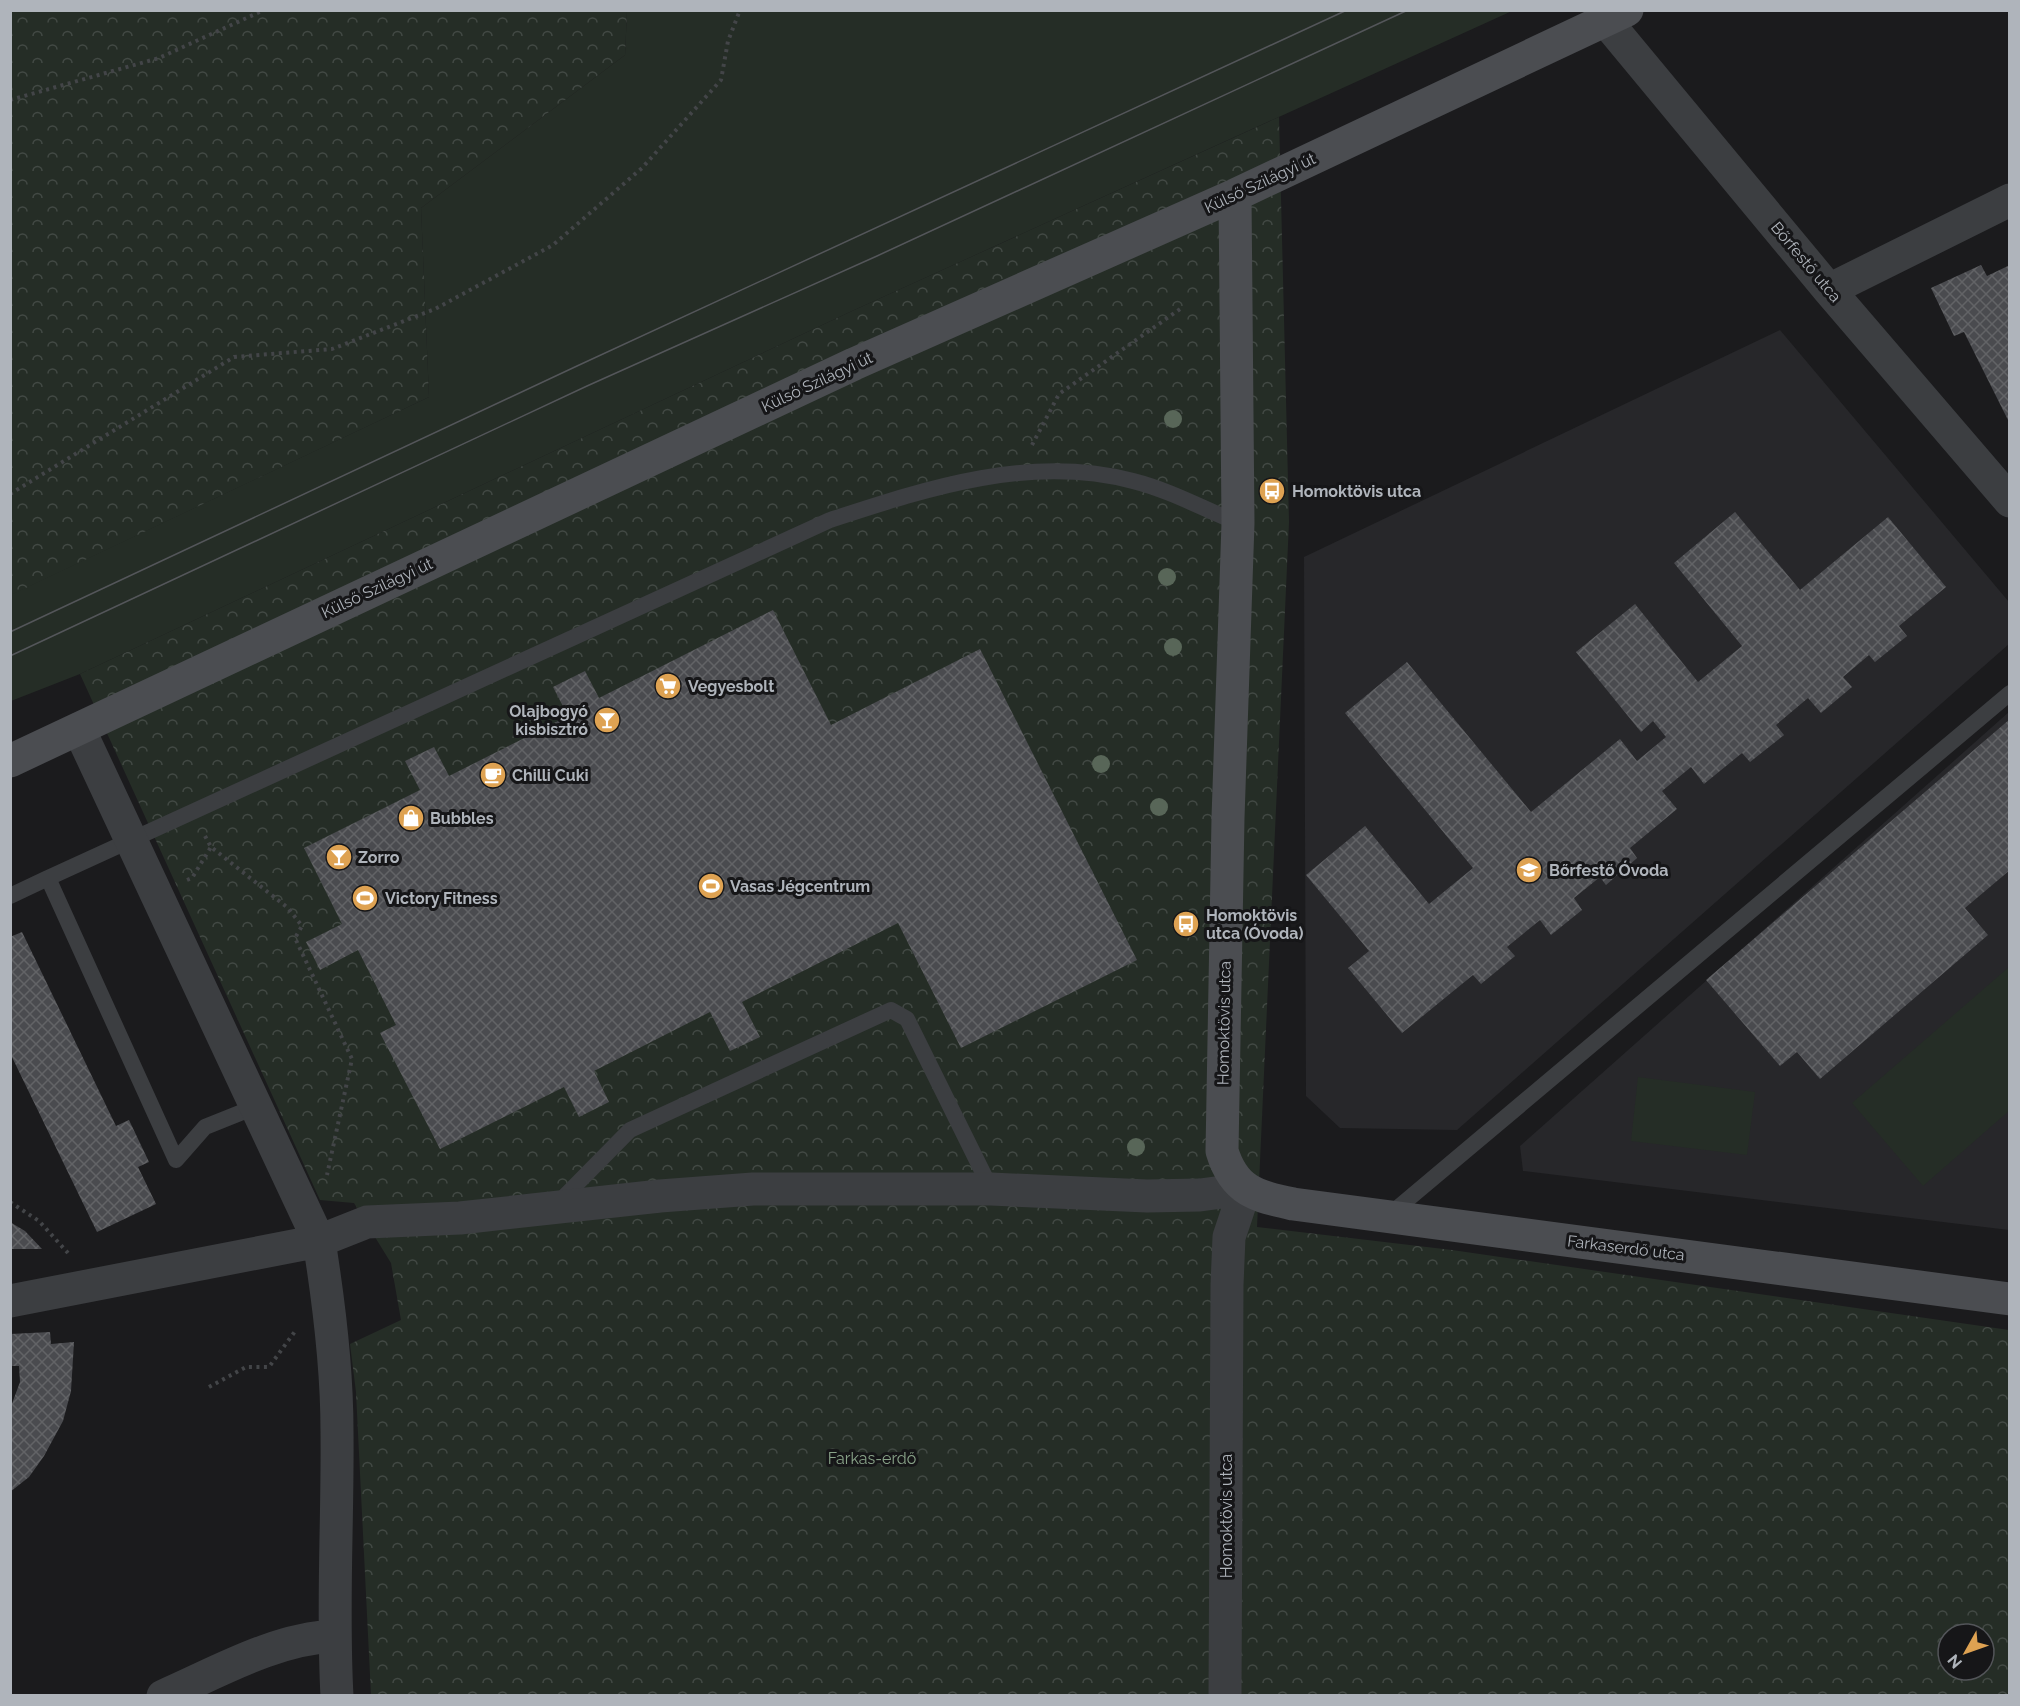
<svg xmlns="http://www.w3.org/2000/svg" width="2020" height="1706" viewBox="0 0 2020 1706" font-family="Raleway,sans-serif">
  <defs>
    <pattern id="forest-crowns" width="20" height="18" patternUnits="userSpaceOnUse" patternTransform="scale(1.5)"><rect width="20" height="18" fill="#252d26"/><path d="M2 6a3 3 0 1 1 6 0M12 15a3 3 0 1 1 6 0" fill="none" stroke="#424944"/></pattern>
    <pattern id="building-cross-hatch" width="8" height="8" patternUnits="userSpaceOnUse" patternTransform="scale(1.5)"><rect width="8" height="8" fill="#4a4b4f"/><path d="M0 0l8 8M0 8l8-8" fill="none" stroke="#626366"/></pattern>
  </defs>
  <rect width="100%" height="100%" fill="#1b1b1d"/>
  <!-- built -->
  <path fill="#27272a" d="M1780,330L2009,602V644L1457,1130L1340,1128L1306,1096L1304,557Z
    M2009,712V1230L1523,1171L1520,1146Z"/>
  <!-- grass -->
  <path fill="#252d26" d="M627,11H1512L850,312L80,674L11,701L10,595L429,397L421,208L625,55Z
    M2009,967V1111L1923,1186L1852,1103Z
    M1638,1077L1755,1092L1747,1155L1631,1141Z"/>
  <!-- forest -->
  <path fill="url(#forest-crowns)" fill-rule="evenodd" d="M10,11H627L625,55L421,208L429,397L11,595Z
    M1279,117L1289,522L1257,1227L1452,1250L2009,1330V1695H371L356,1392L350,1344L401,1320L391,1263L354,1203L320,1200L80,674L850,312ZM1948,1634H1984V1670H1948Z"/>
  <!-- building -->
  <path fill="url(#building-cross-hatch)" d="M1981,265L1987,276L2010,265V424L1964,332L1954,336L1931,288Z
    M1735,512L1800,590L1888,517L1946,587L1899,626L1907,636L1875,662L1869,655L1843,677L1852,687L1821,713L1808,698L1776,725L1784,735L1750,762L1742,753L1704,784L1691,767L1662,791L1677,809L1630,848L1637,858L1606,885L1600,877L1574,898L1582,910L1551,935L1540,920L1507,947L1515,956L1481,984L1473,975L1402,1033L1348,968L1369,951L1306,875L1365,826L1429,904L1473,868L1345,713L1407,662L1531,812L1620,739L1637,761L1666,737L1653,721L1641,732L1576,652L1635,604L1698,682L1742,646L1674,563Z
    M773,610L831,725L980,649L1137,960L961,1048L898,923L742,1002L760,1037L730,1051L710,1012L594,1071L609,1102L579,1117L564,1087L440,1149L380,1033L396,1025L358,950L320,970L306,942L342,924L304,848L420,790L405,761L434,747L449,776L568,716L553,687L585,671L599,698Z
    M2010,719V870L1965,908L1988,935L1820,1079L1797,1052L1780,1066L1706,980Z
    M22,932L116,1126L129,1120L149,1162L138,1167L156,1204L97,1232L10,1053V937Z
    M10,1222L25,1231L42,1249H10Z
    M50,1332L51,1344L74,1342L71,1391L63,1421L44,1456L29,1477L10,1492V1409L20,1382L19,1366H10V1334Z"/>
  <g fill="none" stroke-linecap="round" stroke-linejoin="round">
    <!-- path -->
    <path stroke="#434548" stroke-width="4" stroke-dasharray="3 4.5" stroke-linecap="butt" d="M10,100L159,58L264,10
      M1032,445L1059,394L1183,307
      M10,494L234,357L332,349L435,309L553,245L642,168L721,80L728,41L740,10
      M205,836L211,847L288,908L302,926L295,938L352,1059L327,1175
      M187,880L192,878L211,847
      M10,1202L39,1221L68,1253
      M209,1387L246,1367H269L296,1330"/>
    <!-- lane -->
    <path stroke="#3c3e41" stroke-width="16" d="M10,896L48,878
      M255,1107L205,1127L176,1160L48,878L830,520C928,488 1030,454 1133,481C1169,490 1204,509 1238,523
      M557,1204L630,1130L891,1010L907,1019L991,1189
      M1388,1216L2010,693"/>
    <!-- street -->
    <path stroke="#3c3e41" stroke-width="33" d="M1606,21L1829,290L2010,501
      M1829,290L2010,200
      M79,729L319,1241C329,1303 337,1368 337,1431C338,1520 332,1607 337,1696
      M10,1301L319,1241L367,1222L460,1218L660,1196L753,1189H991L1147,1196L1200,1195L1245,1189L1229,1237L1227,1285L1225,1696
      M163,1696C218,1672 274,1639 334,1636"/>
    <!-- secondary -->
    <path stroke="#4b4d51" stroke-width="33" d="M1235,195L1238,523L1228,818L1222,1151C1234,1191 1256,1196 1293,1204L2010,1299
      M10,761L854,364L1235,195L1627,10"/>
    <!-- tram -->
    <path stroke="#54565a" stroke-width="1.5" d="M10,632L577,366L1347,10
      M10,656L587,386L877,256L1408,10"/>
  </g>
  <!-- trees -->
  <g fill="#586658">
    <circle cx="1173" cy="419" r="9"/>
    <circle cx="1167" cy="577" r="9"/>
    <circle cx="1173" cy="647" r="9"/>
    <circle cx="1101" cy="764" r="9"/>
    <circle cx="1159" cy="807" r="9"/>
    <circle cx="1136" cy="1147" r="9"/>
  </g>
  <!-- icons -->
  <defs>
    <symbol id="bus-disc" viewBox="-11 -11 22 22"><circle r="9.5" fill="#dea252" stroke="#161618"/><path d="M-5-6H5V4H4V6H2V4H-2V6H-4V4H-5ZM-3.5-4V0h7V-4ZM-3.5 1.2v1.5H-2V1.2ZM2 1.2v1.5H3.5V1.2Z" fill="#fff"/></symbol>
    <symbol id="supermarket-disc" viewBox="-11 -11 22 22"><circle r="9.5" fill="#dea252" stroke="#161618"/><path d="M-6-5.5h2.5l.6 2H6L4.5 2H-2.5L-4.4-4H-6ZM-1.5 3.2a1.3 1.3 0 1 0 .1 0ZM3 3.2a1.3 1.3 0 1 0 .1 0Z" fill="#fff"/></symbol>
    <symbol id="bar-disc" viewBox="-11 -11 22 22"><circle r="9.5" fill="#dea252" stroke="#161618"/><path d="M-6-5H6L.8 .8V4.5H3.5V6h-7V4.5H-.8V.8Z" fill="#fff"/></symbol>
    <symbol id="cafe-disc" viewBox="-11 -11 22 22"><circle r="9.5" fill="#dea252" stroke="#161618"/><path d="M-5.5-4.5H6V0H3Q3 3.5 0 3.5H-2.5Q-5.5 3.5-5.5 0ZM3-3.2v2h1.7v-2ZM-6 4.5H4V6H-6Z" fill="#fff"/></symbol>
    <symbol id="shop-disc" viewBox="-11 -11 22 22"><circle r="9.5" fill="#dea252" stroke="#161618"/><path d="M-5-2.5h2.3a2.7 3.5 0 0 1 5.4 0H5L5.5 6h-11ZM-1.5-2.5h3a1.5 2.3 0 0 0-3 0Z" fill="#fff"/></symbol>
    <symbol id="school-disc" viewBox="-11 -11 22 22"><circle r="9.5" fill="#dea252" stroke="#161618"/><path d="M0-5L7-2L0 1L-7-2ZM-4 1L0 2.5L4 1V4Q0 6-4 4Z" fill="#fff"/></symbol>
    <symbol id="stadium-disc" viewBox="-11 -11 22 22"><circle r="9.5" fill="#dea252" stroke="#161618"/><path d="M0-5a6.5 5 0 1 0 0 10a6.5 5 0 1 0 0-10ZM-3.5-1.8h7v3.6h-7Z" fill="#fff"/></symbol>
  </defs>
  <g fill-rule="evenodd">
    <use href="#bus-disc" x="1257" y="476" width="30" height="30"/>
    <use href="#supermarket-disc" x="653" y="671" width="30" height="30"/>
    <use href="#bar-disc" x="592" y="705" width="30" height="30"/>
    <use href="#cafe-disc" x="478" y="760" width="30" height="30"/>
    <use href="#shop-disc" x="396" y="803" width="30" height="30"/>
    <use href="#bar-disc" x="324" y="842" width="30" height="30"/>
    <use href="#school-disc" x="1514" y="855" width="30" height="30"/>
    <use href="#stadium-disc" x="696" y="871" width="30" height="30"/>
    <use href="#stadium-disc" x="350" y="883" width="30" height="30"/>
    <use href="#bus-disc" x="1171" y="909" width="30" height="30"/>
  </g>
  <g text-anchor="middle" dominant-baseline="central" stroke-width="6" stroke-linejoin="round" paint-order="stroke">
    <!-- street labels -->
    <g font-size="16" fill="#afb4bb" stroke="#161618">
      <text transform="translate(1260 183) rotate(-25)">Külső Szilágyi út</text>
      <text transform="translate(1806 262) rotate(50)">Bőrfestő utca</text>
      <text transform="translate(817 382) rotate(-25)">Külső Szilágyi út</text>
      <text transform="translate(377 588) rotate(-25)">Külső Szilágyi út</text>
      <text transform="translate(1224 1023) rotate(-89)">Homoktövis utca</text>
      <text transform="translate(1626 1248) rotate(7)">Farkaserdő utca</text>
      <text transform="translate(1226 1516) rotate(-90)">Homoktövis utca</text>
    </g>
    <!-- poi labels -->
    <g font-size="16" font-weight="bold" fill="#afb4bb" stroke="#161618" text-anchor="start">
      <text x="1292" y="491">Homoktövis utca</text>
      <text x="688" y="686">Vegyesbolt</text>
      <text x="588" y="711" text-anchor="end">Olajbogyó<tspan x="588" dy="18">kisbisztró</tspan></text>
      <text x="512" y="775">Chilli Cuki</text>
      <text x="430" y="818">Bubbles</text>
      <text x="358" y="857">Zorro</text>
      <text x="1549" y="870">Bőrfestő Óvoda</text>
      <text x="730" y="886">Vasas Jégcentrum</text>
      <text x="385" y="898">Victory Fitness</text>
      <text x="1206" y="915">Homoktövis<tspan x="1206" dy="18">utca (Óvoda)</tspan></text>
    </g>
    <!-- park labels -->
    <g font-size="16" fill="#89a389" stroke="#161618">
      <text x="872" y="1458">Farkas-erdő</text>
    </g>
  </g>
  <!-- border -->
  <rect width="2020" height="1706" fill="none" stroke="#afb4bb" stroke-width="24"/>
  <!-- north arrow -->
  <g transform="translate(1966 1652) rotate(230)"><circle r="28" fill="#161618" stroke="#535559" stroke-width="1.5"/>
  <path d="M0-4.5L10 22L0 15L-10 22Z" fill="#dea252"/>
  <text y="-9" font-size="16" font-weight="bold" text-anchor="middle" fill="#afb4bb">N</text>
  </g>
</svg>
